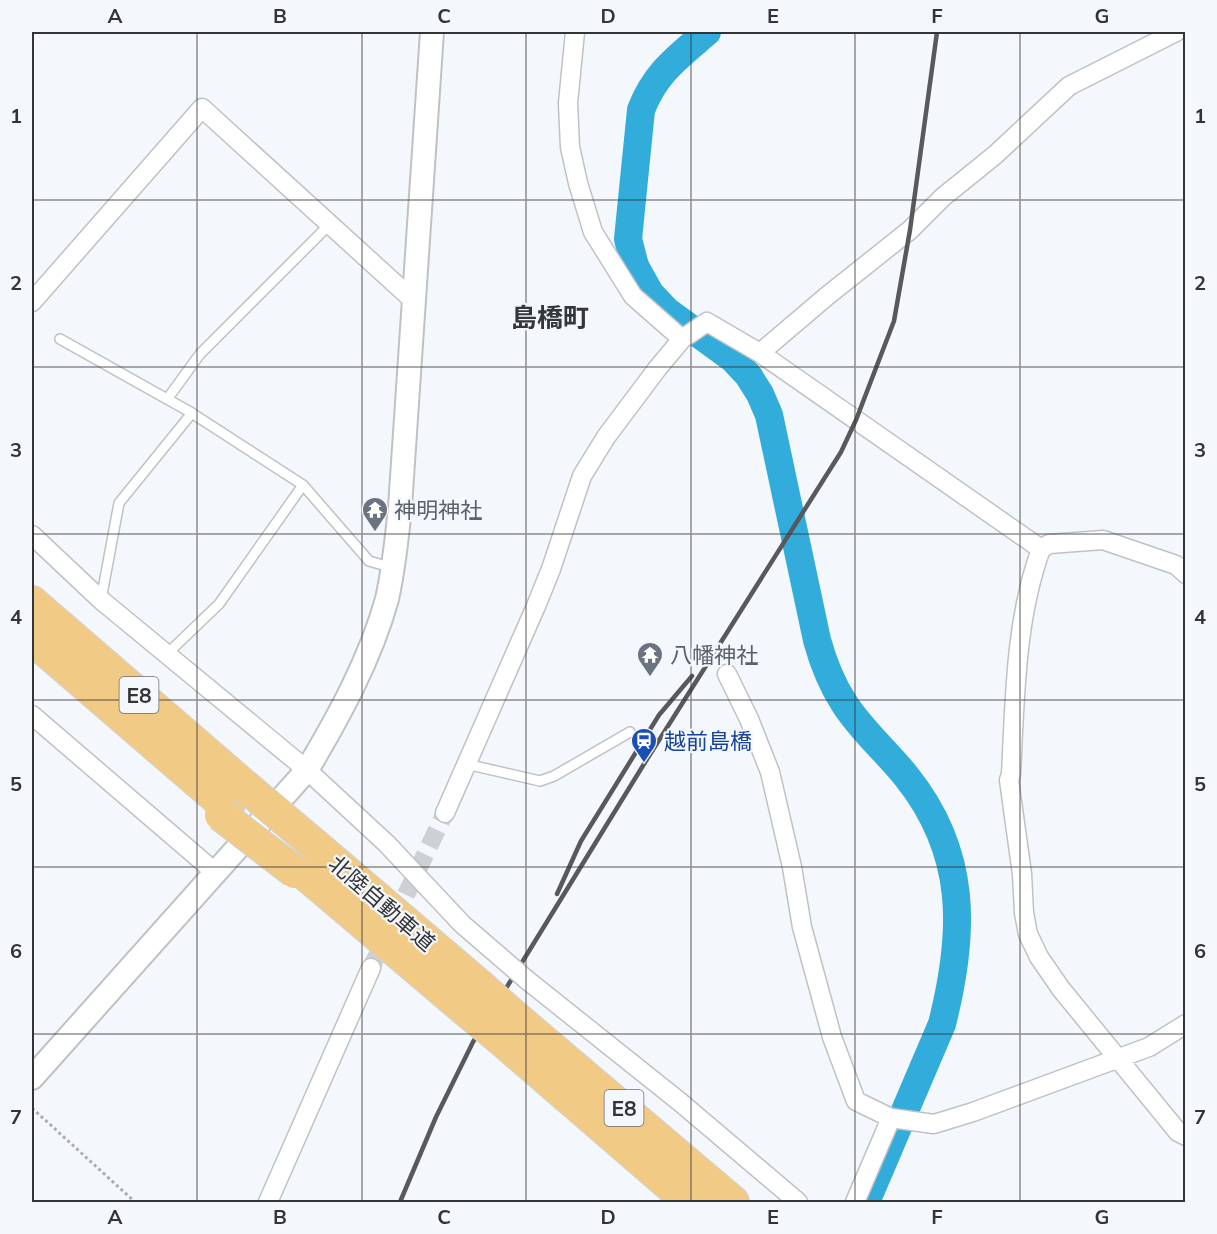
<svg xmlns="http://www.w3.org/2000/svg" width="1217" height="1234" viewBox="0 0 1217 1234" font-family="Mulish,'Noto Sans JP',sans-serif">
  <rect width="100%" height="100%" fill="#f4f7fb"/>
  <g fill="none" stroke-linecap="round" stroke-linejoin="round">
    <!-- river -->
    <path stroke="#31acdb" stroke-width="28" d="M707,32C678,57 655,73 641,110L628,239L635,266L650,293L667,311L733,359L748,375L760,394L769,415L817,640C823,662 831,683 844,703C861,730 886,751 906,776C968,853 965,933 942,1024L866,1202"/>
    <!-- minor-tunnel -->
    <path stroke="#cdd0d4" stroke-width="18" stroke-dasharray="18 9" stroke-linecap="butt" d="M371,968L445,813"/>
    <defs>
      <path id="service" d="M60,339L192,413L119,503L101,600
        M168,398L200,354L329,225
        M187,410L303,485L369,561L393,568
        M167,654L219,604L303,485
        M466,764L540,781L554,776L630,732"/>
      <path id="minor" d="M575,32L568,103L570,147L578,183L593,232L633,296L682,339
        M32,302L202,108L413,300
        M760,353L827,296L910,230L943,197L995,155L1069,86L1176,32
        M32,535L101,600L307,770L387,844L462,924L498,955
        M1186,574L1176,565L1103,540L1049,544L1041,549C1015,620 1015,699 1011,774L1009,780L1022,874L1024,913L1028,934L1039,957L1061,989L1178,1132L1186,1136
        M727,674L749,719L770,772L792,867L802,927L832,1037L856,1101L891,1118
        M32,715L216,873
        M445,813L536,606L551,569L582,476L606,437L657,369L682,339L707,322L760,353L1041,549
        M527,980L680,1102L798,1202
        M268,1202L371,968
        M855,1202L891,1118L934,1124L973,1112L1149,1047L1186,1024"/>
      <path id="tertiary" d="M32,1078L307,770C339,716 370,660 387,599C394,568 397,538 400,507L432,32"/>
      <path id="motorway" d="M32,602L246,787
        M32,639L228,808
        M316,846L480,986
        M298,868L463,1008
        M514,1016L733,1202
        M498,1037L689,1202"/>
    </defs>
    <!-- service casing -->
    <use href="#service" stroke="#bfc2c5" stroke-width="12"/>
    <!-- minor casing -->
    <use href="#minor" stroke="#bfc2c5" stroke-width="21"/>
    <!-- tertiary casing -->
    <use href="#tertiary" stroke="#bfc2c5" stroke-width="26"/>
    <!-- motorway casing -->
    <use href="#motorway" stroke="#d2d2d3" stroke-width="34"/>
    <!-- path -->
    <path stroke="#abadb0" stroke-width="3" stroke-dasharray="3 3" stroke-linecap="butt" d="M32,1108L135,1202"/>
    <!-- service -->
    <use href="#service" stroke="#fff" stroke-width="9"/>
    <!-- minor -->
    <use href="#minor" stroke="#fff" stroke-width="18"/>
    <!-- tertiary -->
    <use href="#tertiary" stroke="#fff" stroke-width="22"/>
    <!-- motorway -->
    <use href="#motorway" stroke="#f1ca85" stroke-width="32"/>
    <!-- rail -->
    <path stroke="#58595c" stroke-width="4.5" d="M557,894L581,841L659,715L692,676
      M400,1202L436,1117L473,1042L644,764L841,452L856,420L894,321L910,230L937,32"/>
    <defs>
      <path id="minor-bridge" d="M498,955L527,980"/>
      <path id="motorway-bridge" d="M246,787L316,846
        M221,815L295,872
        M480,986L514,1016
        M463,1008L498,1037"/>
    </defs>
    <!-- minor-bridge casing -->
    <use href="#minor-bridge" stroke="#bfc2c5" stroke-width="21" stroke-linecap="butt"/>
    <!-- motorway-bridge casing -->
    <use href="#motorway-bridge" stroke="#d2d2d3" stroke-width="34" stroke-linecap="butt"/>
    <!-- minor-bridge -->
    <use href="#minor-bridge" stroke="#fff" stroke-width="18"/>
    <!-- motorway-bridge -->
    <use href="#motorway-bridge" stroke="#f1ca85" stroke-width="32"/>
  </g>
  <!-- grid -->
  <path fill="none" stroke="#333436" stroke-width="1.5" stroke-opacity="0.55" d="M197,32V1202M362,32V1202M526,32V1202M691,32V1202M855,32V1202M1020,32V1202M32,200H1186M32,367H1186M32,534H1186M32,700H1186M32,867H1186M32,1034H1186"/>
  <!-- icons -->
  <defs>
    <symbol id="temple-pin" viewBox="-11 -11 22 30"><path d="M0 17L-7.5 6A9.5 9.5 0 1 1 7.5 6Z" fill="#6b7280" stroke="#f4f7fb"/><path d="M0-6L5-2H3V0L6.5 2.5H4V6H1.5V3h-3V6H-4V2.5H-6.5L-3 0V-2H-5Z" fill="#fff"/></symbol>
    <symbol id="station-pin" viewBox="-11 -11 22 30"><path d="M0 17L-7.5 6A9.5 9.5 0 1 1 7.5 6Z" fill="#1a4fb4" stroke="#f4f7fb"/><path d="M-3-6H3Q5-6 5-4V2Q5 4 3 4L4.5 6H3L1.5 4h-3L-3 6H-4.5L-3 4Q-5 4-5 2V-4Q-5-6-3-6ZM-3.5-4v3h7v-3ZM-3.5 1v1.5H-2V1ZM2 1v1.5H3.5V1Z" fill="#fff"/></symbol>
  </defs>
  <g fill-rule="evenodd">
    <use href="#temple-pin" x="360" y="495" width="30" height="40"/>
    <use href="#temple-pin" x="635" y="640" width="30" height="40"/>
    <use href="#station-pin" x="629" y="726" width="30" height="40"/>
  </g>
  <g text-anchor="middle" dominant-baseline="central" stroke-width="4.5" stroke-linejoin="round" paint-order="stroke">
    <!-- shield labels -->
    <g fill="#f4f7fb" stroke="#6d6e71" stroke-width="1.5">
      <rect x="119.5" y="677" width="39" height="36" rx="4.5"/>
      <rect x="604.5" y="1090" width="39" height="36" rx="4.5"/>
    </g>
    <g font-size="21" font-weight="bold" fill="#333436">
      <text x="139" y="695">E8</text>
      <text x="624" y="1108">E8</text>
    </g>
    <!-- worship labels -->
    <g font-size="22" fill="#5b616d" stroke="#f4f7fb" text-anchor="start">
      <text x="394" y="510">神明神社</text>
      <text x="670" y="655">八幡神社</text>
    </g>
    <!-- transit labels -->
    <g font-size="22" fill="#164399" stroke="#f4f7fb" text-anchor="start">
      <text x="664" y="741">越前島橋</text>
    </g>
    <!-- street labels -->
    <g font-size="22" fill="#333436" stroke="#f4f7fb">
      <text transform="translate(382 903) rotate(41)">北陸自動車道</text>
    </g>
    <!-- quarter labels -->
    <g font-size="26" font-weight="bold" fill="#343739" stroke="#f4f7fb">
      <text x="550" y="317">島橋町</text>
    </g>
  </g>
  <!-- border -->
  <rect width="1217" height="1234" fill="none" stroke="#f4f7fb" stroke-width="66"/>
  <rect x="33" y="33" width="1151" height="1168" fill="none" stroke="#333436" stroke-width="2"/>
  <g font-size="20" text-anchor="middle" font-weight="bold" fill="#333436">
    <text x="115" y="23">A</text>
    <text x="280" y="23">B</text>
    <text x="444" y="23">C</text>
    <text x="608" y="23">D</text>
    <text x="773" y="23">E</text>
    <text x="937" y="23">F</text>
    <text x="1102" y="23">G</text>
    <text x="16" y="123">1</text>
    <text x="1200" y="123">1</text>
    <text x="16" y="290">2</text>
    <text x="1200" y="290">2</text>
    <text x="16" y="457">3</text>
    <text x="1200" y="457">3</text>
    <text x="16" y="624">4</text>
    <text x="1200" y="624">4</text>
    <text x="16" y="791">5</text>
    <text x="1200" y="791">5</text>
    <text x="16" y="958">6</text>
    <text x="1200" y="958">6</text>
    <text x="16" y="1124">7</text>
    <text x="1200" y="1124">7</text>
    <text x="115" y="1224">A</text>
    <text x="280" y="1224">B</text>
    <text x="444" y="1224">C</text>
    <text x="608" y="1224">D</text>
    <text x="773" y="1224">E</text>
    <text x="937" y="1224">F</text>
    <text x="1102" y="1224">G</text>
  </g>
</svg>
